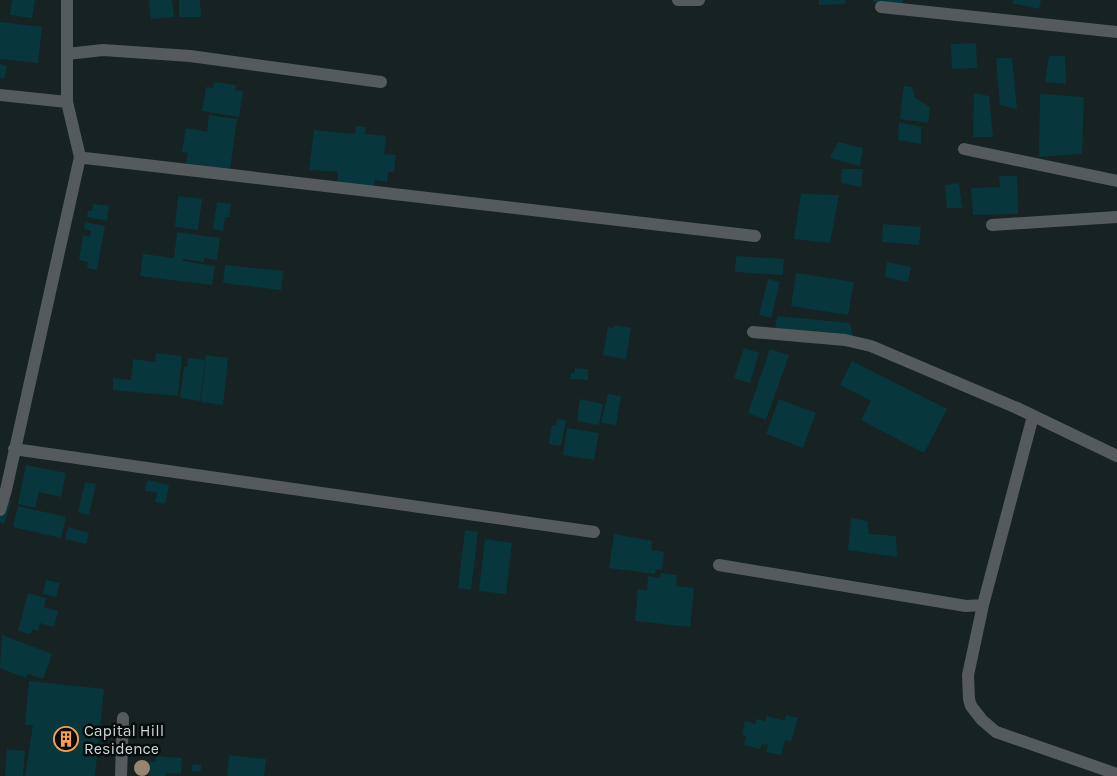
<svg xmlns="http://www.w3.org/2000/svg" width="1117" height="776" viewBox="0 0 1117 776" font-family="Karla,sans-serif">
  <rect width="100%" height="100%" fill="#172223"/>
  <!-- building -->
  <path fill="#07373c" d="M12,0H35L32,18L10,15Z
    M149,0H172L174,17L151,19Z
    M179,0H200L201,17H179Z
    M819,0H845L846,4L819,5Z
    M873,0H903V4L873,2Z
    M1014,0H1041L1039,9L1011,3Z
    M0,22L42,27L38,63L0,59Z
    M976,43L977,68L952,69L951,44Z
    M1049,56H1065L1066,84L1045,82Z
    M996,58H1012L1017,109L1000,105Z
    M0,64L7,66L4,79L0,78Z
    M214,82L236,85L235,90L243,91L239,117L202,111L206,87L213,88Z
    M904,86L912,87L915,98L930,107L928,123L900,119Z
    M974,93L989,96L993,137H973Z
    M1040,94L1084,97L1082,154L1039,157Z
    M209,115L237,119L230,170L186,163L188,153L182,152L186,128L207,132Z
    M899,122L921,127V144L898,140Z
    M356,126L366,127L365,134L386,136L384,154L396,155L394,172H388L387,182L375,180L374,187L337,183L338,172L309,170L314,130L355,134Z
    M838,142L863,148L860,166L830,158Z
    M842,169H863L861,187L841,183Z
    M999,176H1017L1018,214L973,215L971,188L1000,187Z
    M959,183L962,208H947L945,185Z
    M801,194L839,195L830,243L794,239Z
    M178,196L202,199L198,230L175,227Z
    M217,202L231,204L229,217H225L223,231L213,229Z
    M93,204L109,206L107,221L87,217L88,211H92Z
    M85,222L105,226L97,270L87,268L88,262L79,260L83,235L90,237L91,231L84,229Z
    M883,224L921,227L919,245L882,242Z
    M177,232L220,238L217,260L204,258V262L183,259V261L215,266L212,285L140,276L143,254L174,258Z
    M736,256L784,259L783,275L735,272Z
    M887,262L911,267L908,282L885,277Z
    M225,265L283,271L281,290L223,283Z
    M796,273L854,282L848,315L791,306Z
    M768,279L780,282L771,318L759,315Z
    M777,316L850,323L853,336L775,329Z
    M615,325L631,328L626,359L603,355L608,327L614,328Z
    M744,348L759,353L750,383L734,378Z
    M770,349L789,355L766,420L748,413Z
    M156,353L182,356L178,396L113,390V378L131,380L133,359L155,362Z
    M206,355L228,358L223,405L201,402Z
    M188,358L205,360L200,401L180,398L184,367H187Z
    M852,361L947,409L924,453L861,420L871,401L840,385Z
    M575,368L588,369V380L570,379L571,373H574Z
    M608,394L621,396L616,425L601,423Z
    M580,399L603,404L599,425L577,421Z
    M779,399L816,413L803,448L766,434Z
    M557,419L566,420L561,446L549,444L552,425L556,426Z
    M567,428L599,433L594,460L563,455Z
    M26,465L66,473L61,497L39,492L35,508L18,504Z
    M147,480L169,485L165,504L155,502L157,493L145,491Z
    M85,482L96,484L89,515L78,512Z
    M0,497L11,501L4,524L0,522Z
    M18,506L66,517L61,538L13,527Z
    M851,518L867,521L869,534L896,536L897,557L848,550Z
    M68,527L89,533L86,544L65,539Z
    M465,530L478,532L471,590L458,588Z
    M614,534L652,541L651,550L664,552L662,570L656,569L655,574L609,568Z
    M485,539L512,543L506,594L479,591Z
    M661,573L677,575L676,586L694,588L690,627L635,621L638,589L647,590L648,576L660,578Z
    M46,580L60,583L56,597L43,594Z
    M28,593L46,598L44,607L58,611L54,627L40,623L38,631L32,629L31,634L18,631Z
    M2,635L52,654L43,679L28,674L26,678L0,668Z
    M29,681L104,689L95,776H25L33,725H25Z
    M786,715L798,718L791,742L785,740L781,755L766,752L768,745L762,744L760,749L744,745L746,736L742,735L745,721L755,724L756,719L765,721L767,716L785,721Z
    M7,749L25,751L23,776H5Z
    M229,755L266,759L264,776H227Z
    M156,756L182,758L181,774L166,773V776H149L150,762H156Z
    M193,764L202,765L200,772L191,771Z"/>
  <g fill="none" stroke-linecap="round" stroke-linejoin="round">
    <!-- minor -->
    <path stroke="#555b5c" stroke-width="12" d="M67,0V54
      M678,0H699
      M881,7L1117,32
      M0,95L67,102V54L103,50L190,56L381,82
      M67,102L80,157L85,158L755,236
      M964,149L1117,181
      M992,225L1117,217
      M753,332L845,340L871,346L1017,408L1117,456
      M1033,416L983,605L968,675L969,699L971,706L982,720L996,732L1117,774
      M14,449L594,532
      M0,510L6,490L80,157
      M719,565L966,606L983,605
      M121,776L123,718"/>
  </g>
  <!-- trees -->
  <circle fill="#978473" cx="142" cy="768" r="8"/>
  <!-- icons -->
  <defs>
    <symbol id="building-ring" viewBox="-11 -11 22 22"><circle r="9.5" fill="#060b0b" stroke="#fa9f4f" stroke-width="1.5"/><path d="M-4-6H4V6H1V3H-1V6H-4ZM-2.5-4.3h1.7v1.8h-1.7ZM.8-4.3h1.7v1.8H.8ZM-2.5-1h1.7V.8h-1.7ZM.8-1h1.7V.8H.8Z" fill="#fa9f4f"/></symbol>
  </defs>
  <g fill-rule="evenodd">
    <use href="#building-ring" x="52" y="725" width="28" height="28"/>
  </g>
  <g text-anchor="middle" dominant-baseline="central" stroke-width="5" stroke-linejoin="round" paint-order="stroke">
    <!-- poi labels -->
    <g font-size="16" fill="#cdd5d6" stroke="#060b0b" text-anchor="start">
      <text x="84" y="730">Capital Hill<tspan x="84" dy="18">Residence</tspan></text>
    </g>
  </g>
</svg>
